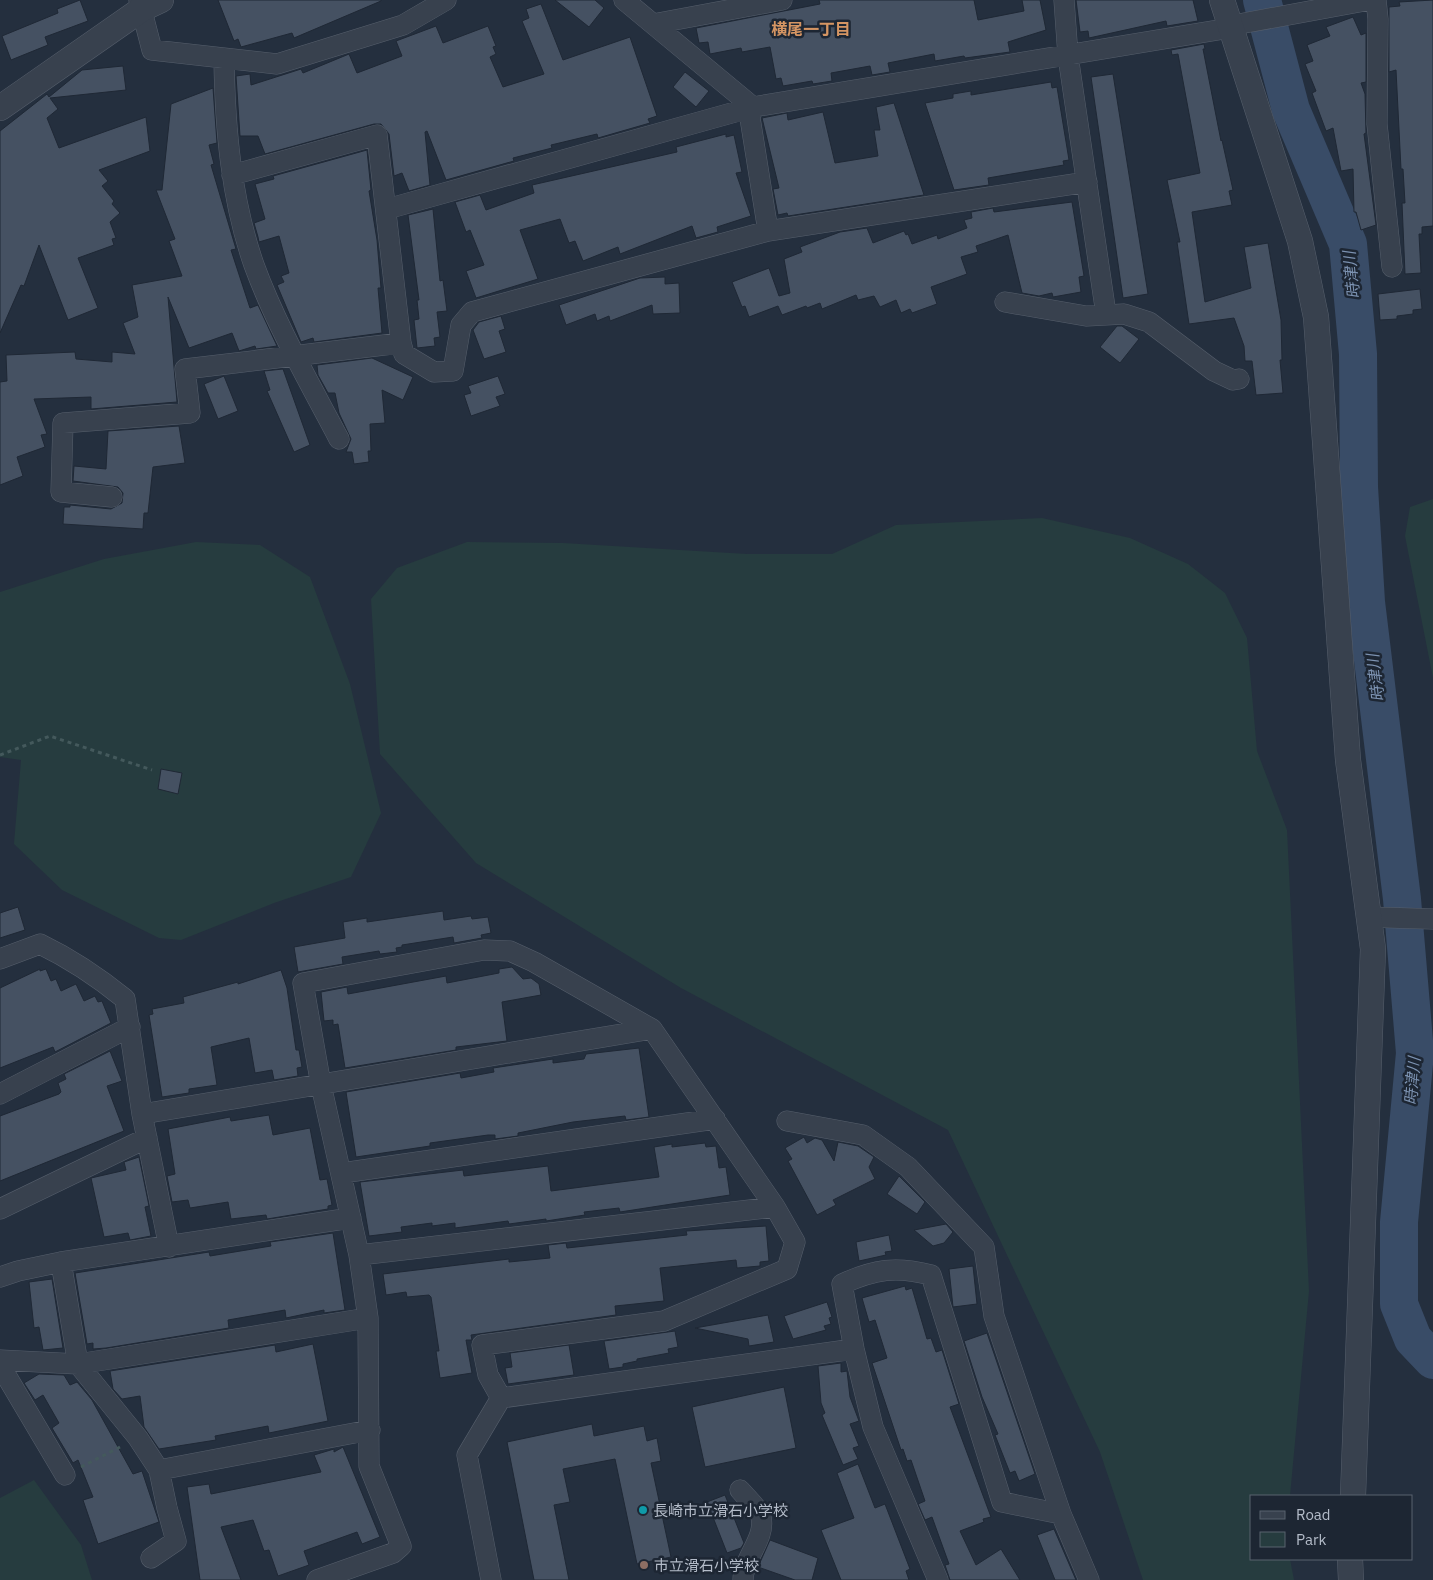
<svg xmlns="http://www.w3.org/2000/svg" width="1433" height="1580" viewBox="0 0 1433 1580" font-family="'IBM Plex Sans','Noto Sans JP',sans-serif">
  <rect width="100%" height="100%" fill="#242f3e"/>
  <!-- green -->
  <path fill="#263c3f" d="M1433,499V678L1405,536L1410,507Z
    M1042,518L1130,538L1188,564L1225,593L1247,638L1257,751L1287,830L1309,1291L1290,1496H1252V1559H1290L1294,1580H1143L1100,1452L948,1130L681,988L476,863L380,754L371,599L397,568L467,542L563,543L747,554H832L896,525Z
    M196,542L260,545L310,577L350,684L381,813L351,877L274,903L181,940L159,938L62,890L14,844L21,760L0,757V592L104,559Z
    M34,1480L81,1545L92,1580H0V1498Z"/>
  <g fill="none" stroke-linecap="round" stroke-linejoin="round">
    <!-- river -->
    <path stroke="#394c67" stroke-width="38" d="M1262,0L1291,110L1348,244L1358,354L1359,487L1366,602L1402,899L1415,1053L1399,1222V1304L1413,1339L1433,1360"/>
  </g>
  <!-- building -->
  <path fill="#455162" stroke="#1f2835" d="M80,0L88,21L45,37L48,45L11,60L2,36L58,13L57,9Z
    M218,0H381V1L294,38L292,33L241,47L238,39L234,41Z
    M555,0H595L604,8L589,27Z
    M819,0H974L978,20L1024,11L1022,0H1040L1046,30L1008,42L1010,52L965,58L964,56L935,61L934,54L888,63L890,72L872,75L870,66L831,73L832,81L813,84L812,81L783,86L781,78L776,79L770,47L742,52L741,48L710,54L708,42L699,43L696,28L820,4Z
    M1076,0H1193L1198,21L1167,26L1166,21L1089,38L1088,31L1080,32Z
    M1433,0V226L1422,227V234H1419L1421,273L1405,274L1402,203H1405L1403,169H1401L1396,70L1389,72V7L1400,6L1399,2Z
    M541,4L563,60L630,37L657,116L648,119L650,123L598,138L597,134L551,145L552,148L513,158L514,161L446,180L427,131L425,132L430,185L409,191L402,173L394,176L389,134L381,124H374L265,154L258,136H240L236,76L250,74L251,85L301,69L303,73L349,54L357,73L402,56L396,41L436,26L443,43L488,26L496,46L493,47L496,54L490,57L503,87L544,74L522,21L529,18L526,9Z
    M1353,17L1361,35L1366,33V82L1361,83L1365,94L1366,133L1364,134L1376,225L1361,230L1356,212H1354L1353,169L1341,171L1333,128L1326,131L1312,93L1316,91L1305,64L1313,61L1307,45L1330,36L1326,27Z
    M1204,44L1205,49H1203L1221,141L1222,140L1233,190L1229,191L1232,205L1192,212L1205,302L1251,288L1244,247L1268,243L1281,320L1282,360H1280L1283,393L1256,395L1252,361H1245L1244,346L1234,318L1189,324L1177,242H1180L1167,180L1200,173L1178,54L1172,55L1171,50Z
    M123,66L126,90L50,98L58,109L47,118L59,148L146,117L150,151L99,170L108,181L102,186L114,201L112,204L120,213L110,222L116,238L112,239L114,245L78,258L98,308L68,320L39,245L24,286L21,285L0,333V131L47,94L49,97L82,70Z
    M685,72L709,91L696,107L673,87Z
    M1113,74L1148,294L1123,298L1091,77Z
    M1051,82L1052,88L1057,87L1069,160L1063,161L1064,165L988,178L989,185L954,190L925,103L953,98V94L971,91V95Z
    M213,88L217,143L209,145L214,164L211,165L236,249L231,250L250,308L258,305L277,346L256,349L255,346L239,351L232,333L189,348L168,297L177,402L91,409V397L34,399L47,434L41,435L45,447L17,457L23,476L0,485V382L7,381L6,355L75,352L76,359L112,362V352L135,354L123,323L138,317L132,285L182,276L169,241L175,239L156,190H162L171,104Z
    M894,103L924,195L788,216L787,213L778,215L773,189L779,188L762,118L787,113L788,120L823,112L835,163L878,156L874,130H880L876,107Z
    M726,134V137L734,135L742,172L736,173L751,216L717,227L718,232L696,238L692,226L620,254L618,247L583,261L575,241L569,243L560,219L520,230L538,279L476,298L466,271L484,265L470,230L466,232L455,202L480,195L486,210L534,193L532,185L677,152L676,147Z
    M367,150L371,190L369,191L377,240L381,288H378L382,333L314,342L313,338L301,342L277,285L284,282L281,276L289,273L279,236L259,242L258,237L254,223L265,219L255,184L274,179L273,176Z
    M1072,202L1084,276L1079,277L1081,292L1053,297L1052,293L1039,296L1022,293L1008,235L976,246L978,252L961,257L967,274L931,287L937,304L912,313L910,309L901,313L896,300L880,307L874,296L858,300L856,295L822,309L820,303L807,308L806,306L782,315L778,306L749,317L745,306L742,307L732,282L769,268L779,296L790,293L784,259L802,252L800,247L840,232L867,228L873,243L904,231L906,235L908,234L912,244L937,235L938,239L967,228L964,220L972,218L971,212L993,208L994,212Z
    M433,209L440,281L443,280L447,311L437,312L440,337L434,338L435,346L417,348L414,320L419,319L417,300H419L408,215Z
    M665,277V284L679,283L680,313L653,314L652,305L610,321L609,316L597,321L595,314L566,325L559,305L640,278Z
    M1420,289L1422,309L1413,310V314L1397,316V319L1380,320L1378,294Z
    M501,316L505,329L499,331L506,352L484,359L473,330L479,322Z
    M1117,326H1122L1139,339L1120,363L1100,347Z
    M372,358L413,377L403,400L382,390L385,423L370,424L371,451H368L369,462L354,464L352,452H346L351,439L339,413L335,393H328L318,375L317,365Z
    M283,369L310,445L294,452L267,391L270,390L264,371Z
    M224,376L238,411L218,419L204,384Z
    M498,376L505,394L496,397L500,406L471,416L464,395L471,393L468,386Z
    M179,426L185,463L153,467L148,513H144L143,529L63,524L64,507H70V505L111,509L122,503L123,493L118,487L73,481L74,466L106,469L108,431Z
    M161,769L182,773L178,794L158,789Z
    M18,907L25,930L0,938V913Z
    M443,911L444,920L471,916L472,919L488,917L491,933L481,935L482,938L454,943L453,937L402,945V947L396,948L397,952L380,954L379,951L342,957L343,964L298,972L294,947L345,938L343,922L367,918V922Z
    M512,967L523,979L531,978L539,984L541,995L502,1002L507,1041L456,1047V1050L345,1068L338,1024L333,1025V1020L324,1021L321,992L347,987L348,994L446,976L447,983L499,973V969Z
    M40,969V971L46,969L51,981L56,979L61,991L76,984L84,1001L95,996L98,1002L102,1001L111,1023L55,1052L53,1047L0,1068V988Z
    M281,970L287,988L296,1050H299L302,1067L297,1068L298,1076L274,1080L272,1070L255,1073L249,1038L211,1047L217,1085L189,1089V1093L162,1097L149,1015L153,1014L152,1009L184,1003L183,997L238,982V984Z
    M639,1048L649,1117L626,1120L625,1116L573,1122L518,1133V1136L495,1139V1135H488L430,1143V1146L356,1157L346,1092L460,1073L461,1078L494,1072L493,1068L553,1059V1063L584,1059L586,1054Z
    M110,1051L122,1081L107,1086L124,1131L0,1181V1116L59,1094L61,1092L58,1083L66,1079L64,1074Z
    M269,1115L273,1135L310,1128L320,1180L327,1179L332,1205L328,1206V1209L267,1219L266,1215L231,1219L228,1202L190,1208L188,1200L172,1202L167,1176L175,1174L168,1129L230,1117L231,1121Z
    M804,1137L807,1143L815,1138L822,1140L834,1161L838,1142L858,1146L874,1157L869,1167L875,1179L833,1200L836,1205L817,1215L788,1161L792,1159L785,1148Z
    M705,1143L706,1147L716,1146L719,1168L726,1167L730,1195L620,1212L619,1208L584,1212L585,1215L546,1221V1219L509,1224L508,1221L455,1228V1223L432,1226V1223L401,1227L402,1232L369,1236L360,1182L463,1170L464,1176L548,1166L551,1191L659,1177L654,1147L672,1144V1147Z
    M139,1157L149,1206L145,1207L151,1236L130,1240L128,1233L104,1237L91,1178L126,1170L124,1162Z
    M899,1176L925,1202L917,1214L887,1194Z
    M946,1224L953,1232L944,1243L933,1246L914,1230Z
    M766,1226L769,1261L760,1262V1266L737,1268L736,1260L660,1268L664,1301L615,1306L616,1315L471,1335L472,1340H466L472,1373L440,1378L436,1351H439L431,1297L429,1295L407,1297L406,1292L386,1295L383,1274L509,1259V1262L550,1258L548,1245L566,1243L567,1248L687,1235L686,1231Z
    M333,1233L345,1310L324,1313V1310L286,1318L285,1310L228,1320L229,1328L106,1348L93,1349V1343L87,1344L75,1273L209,1252L210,1256L271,1246L270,1242Z
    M889,1235L892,1251L885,1252L886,1255L859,1261L856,1242Z
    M973,1266L977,1304L953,1307L949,1269Z
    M52,1279L63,1348L43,1350L39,1327L34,1328L29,1282Z
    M905,1286L906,1290L912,1288L927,1339L931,1338L936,1352L942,1350L959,1404L950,1407L991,1517L983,1519L984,1522L960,1531L976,1565L1001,1549L1020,1580H950L945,1565L949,1564L932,1517L925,1520L918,1504L925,1501L911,1460L907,1461L903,1449L901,1450L872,1363L887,1358L875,1320L869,1322L862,1298Z
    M827,1302L832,1317L829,1318L831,1324L824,1326L826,1330L793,1339L784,1316Z
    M768,1315L774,1342L749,1346L748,1339L695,1328Z
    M675,1331L678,1347L668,1349L669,1353L637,1359V1361L623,1364V1367L609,1369L604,1341Z
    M987,1333L1035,1474L1019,1481L1015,1471L1010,1473L995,1435L998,1434L982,1397L964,1341Z
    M313,1344L328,1421L269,1433L268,1426L215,1436L216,1440L159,1449L144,1427L140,1396L122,1399L113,1389L110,1371L275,1345L276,1352Z
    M569,1345L574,1375L508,1384L505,1368L512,1367L510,1353Z
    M841,1363V1372L847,1371L850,1397L859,1421L850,1424L859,1446L853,1448L858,1459L843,1465L822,1415L825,1413L821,1403L818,1366Z
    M39,1374L64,1375L70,1385L77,1382L92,1400L133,1474L142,1471L159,1522L98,1544L83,1500L93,1497L78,1460L73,1463L52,1428L59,1423L43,1395L35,1400L24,1383Z
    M784,1387L796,1448L705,1467L692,1407Z
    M592,1424L594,1436L644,1426L647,1441L657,1438L661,1461L651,1463L671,1557L637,1564L615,1459L563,1469L570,1502L554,1505L569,1580H534L507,1442Z
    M343,1447L380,1537L362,1544L357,1532L304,1551L309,1565L278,1576L269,1550L264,1551L253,1520L221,1527L241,1580H200L187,1487L209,1484L211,1494L321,1472L314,1455L334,1449V1452Z
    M858,1464L875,1508L885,1504L910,1569L906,1571L909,1580H841L821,1530L854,1518L837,1473Z
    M725,1495L744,1543L741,1548L727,1553L707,1502Z
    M1054,1529L1076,1580H1055L1037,1535Z
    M770,1540L818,1558L812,1580H795L758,1567Z"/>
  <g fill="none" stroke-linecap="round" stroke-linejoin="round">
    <defs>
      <path id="minor" d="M139,0L152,50L277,64L403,25L446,0
        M624,0L753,107
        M1064,0L1068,56L1106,314
        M1376,0L1378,19L1377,124L1392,267
        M653,24L782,0
        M224,59C225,128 231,199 254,265C276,325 309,382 339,439
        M753,107L750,118L768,231
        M232,175L377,135L401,343L404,354L434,372L453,371L461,325L472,312L768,231L1087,182
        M387,209L753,107L1230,28L1239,24L1370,0
        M1005,302L1086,316L1124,314L1149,322L1214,371L1233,380L1239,379
        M112,497L61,492L63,423L190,413L185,369L401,343
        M1367,917L1433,919
        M0,959L40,944C71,959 98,977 125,999L142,1114L169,1247
        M0,1094L130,1027
        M142,1114L652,1029
        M787,1121L863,1135L908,1167L984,1247L994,1316L1061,1514
        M342,1173L715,1119
        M0,1209L147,1138
        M351,1218L61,1262L78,1364L138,1438L159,1470L370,1430
        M359,1255L775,1207
        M0,1277L18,1271L61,1262
        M0,1360L78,1364L368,1318
        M0,1365L65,1475
        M501,1398L854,1349
        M740,1490C746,1497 759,1509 761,1517C766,1539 743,1558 743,1580
        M151,1558L176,1541L167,1508L159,1470
        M317,1580L393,1553L401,1546L369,1466L368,1318L359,1255L321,1085L303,983L484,950L510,951L534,962L652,1029L775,1207L795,1242L787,1269L664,1321L482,1345L488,1375L501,1398
        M491,1580L467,1455L501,1398
        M938,1580L873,1427L854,1349L842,1284C875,1269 896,1266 931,1275L1002,1502L1061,1514L1089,1580"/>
      <path id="tertiary" d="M1222,0L1300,241L1316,317L1348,760L1373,949L1353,1496
        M0,108L142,9L161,0
        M1350,1559L1351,1580"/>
    </defs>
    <!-- minor casing -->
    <use href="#minor" stroke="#565f6c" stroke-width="21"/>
    <!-- tertiary casing -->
    <use href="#tertiary" stroke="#565f6c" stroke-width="26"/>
    <!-- path -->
    <path stroke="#44595c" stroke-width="3" stroke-dasharray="4 4" stroke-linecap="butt" d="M0,755L50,736L152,770
      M81,1467L120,1447"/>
    <!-- minor -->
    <use href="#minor" stroke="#38414e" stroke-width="20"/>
    <!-- tertiary -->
    <use href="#tertiary" stroke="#38414e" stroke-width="25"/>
  </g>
  <!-- markers -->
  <circle fill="#0f9aa8" stroke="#1d2633" stroke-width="2" cx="643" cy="1510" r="5"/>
  <circle fill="#8d6e63" stroke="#1d2633" stroke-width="2" cx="644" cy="1565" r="5"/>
  <g text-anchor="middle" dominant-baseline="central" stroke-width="5" stroke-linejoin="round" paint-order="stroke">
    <!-- poi labels -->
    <g font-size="15" fill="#b4bcc9" stroke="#1d2633" text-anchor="start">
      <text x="653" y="1510">長崎市立滑石小学校</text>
      <text x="654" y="1565">市立滑石小学校</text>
    </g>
    <!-- neighbourhood labels -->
    <g font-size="16" font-weight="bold" fill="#d59563" stroke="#1d2633">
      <text x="811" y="29">横尾一丁目</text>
    </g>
    <!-- water labels -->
    <g font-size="16" font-style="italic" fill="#7c92b1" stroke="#1d2633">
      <text transform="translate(1351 275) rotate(-96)">時津川</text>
      <text transform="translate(1375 678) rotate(-97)">時津川</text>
      <text transform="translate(1412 1081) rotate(-85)">時津川</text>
    </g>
  </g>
  <!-- legend -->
  <rect x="1250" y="1495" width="162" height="65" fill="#1d2633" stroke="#59626f"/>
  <rect x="1260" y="1511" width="25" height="8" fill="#38414e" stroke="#59626f"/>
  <text x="1296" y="1520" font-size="15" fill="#b4bcc9">Road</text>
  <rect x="1260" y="1532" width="25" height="15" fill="#263c3f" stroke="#59626f"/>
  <text x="1296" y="1545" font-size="15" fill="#b4bcc9">Park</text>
</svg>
